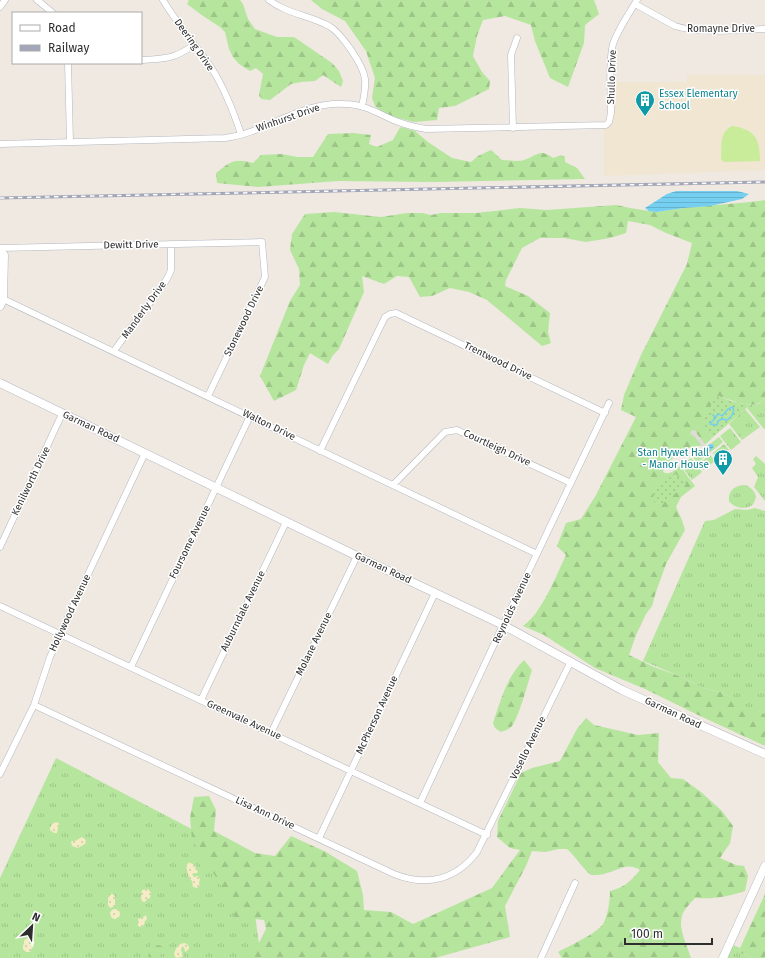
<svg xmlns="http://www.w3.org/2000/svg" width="765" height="958" viewBox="0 0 765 958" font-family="'Fira Sans',sans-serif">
  <defs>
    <pattern id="grass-tufts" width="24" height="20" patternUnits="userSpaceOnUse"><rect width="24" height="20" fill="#b6e59e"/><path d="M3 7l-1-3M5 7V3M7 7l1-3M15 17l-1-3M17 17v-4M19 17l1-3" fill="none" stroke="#9dc588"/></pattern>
    <pattern id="forest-firs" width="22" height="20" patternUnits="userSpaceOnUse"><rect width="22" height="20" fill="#b6e59e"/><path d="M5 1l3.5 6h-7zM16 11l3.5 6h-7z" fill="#9dc588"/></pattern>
    <pattern id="sand-dots" width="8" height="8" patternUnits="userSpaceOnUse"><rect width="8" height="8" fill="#f3ecc5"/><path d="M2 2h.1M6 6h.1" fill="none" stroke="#d1cbaa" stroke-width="1.8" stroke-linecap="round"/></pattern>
    <pattern id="garden-dots" width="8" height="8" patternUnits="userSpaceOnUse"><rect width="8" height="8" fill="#b6e59e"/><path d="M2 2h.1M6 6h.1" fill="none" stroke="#9dc588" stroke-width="1.8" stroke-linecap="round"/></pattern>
    <pattern id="water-rules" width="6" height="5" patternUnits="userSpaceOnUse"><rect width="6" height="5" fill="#75cff0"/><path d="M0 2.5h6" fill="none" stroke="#66b2ce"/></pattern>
  </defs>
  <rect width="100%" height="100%" fill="#efe9e1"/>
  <!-- education -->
  <path fill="#f0e6d1" d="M687,75H765V170L604,176V125L609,122L611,82H687Z"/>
  <!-- grass -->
  <path fill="url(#grass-tufts)" d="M765,398V429H764L747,408L750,405L759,404Z
    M745,409L760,427L742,440L729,424Z
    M730,428L741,442L731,450L720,436Z
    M719,437L723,442L697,463L693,457Z
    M724,444L729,450L717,459L713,453Z
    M710,455L715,461L703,470L698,464Z
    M756,456L765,464V501L754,487L758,477L752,468L756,464L753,459Z
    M691,458L702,472L692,480L681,466Z
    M744,485C750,486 755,491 756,497C755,500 754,504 751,506C743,510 733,507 729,501C728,491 734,486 744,485Z
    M755,508L765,511V714L755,710L747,713L725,693L703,688L679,676L643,661L705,521L714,520L735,509L747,510Z
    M56,758L247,858L261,958H0V878Z
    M733,945L740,948L741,953L753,958H726Z"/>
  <!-- forest -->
  <path fill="url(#forest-firs)" d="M189,0H240L243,4L248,19L255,29L277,37H294L332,63L339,71L343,81L341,87L323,75L315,81L301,82L291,84L270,100L261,99L259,95L263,74L256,68L250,71L239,64L233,57L229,49L225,32L220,27L203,16L187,4Z
    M311,0H594L599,14L585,25L584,43L568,87L550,78L535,41L531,25L505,16L483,20L477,36L473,56L482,72L490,81L489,89L455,106L439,108L437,120L414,122L386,115L375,106L372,98L375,78L366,51L345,21L322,9Z
    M401,127L415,131L428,142L452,158L471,162L478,156L491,150L502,160C509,160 518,162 524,160C538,155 540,148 553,158L561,155L565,157V162L577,168L585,179L435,182L338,181L258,187L217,183L216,173C231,161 234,158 253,163L261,155L281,154L298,157H313L328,134L353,133L371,135L369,144L377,147L393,140L399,129Z
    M765,200V398C763,400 760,403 757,404C747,407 728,399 718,396L703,427L712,438C702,449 701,444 689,448C678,452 671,459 664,469L663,472C669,476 675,470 680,466L695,486L681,497L676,507L682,520L685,530L666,564L656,592L652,606L646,614L636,635L629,655L654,667L679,676L703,688L725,693L747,712L755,709L765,714V746L698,715L645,689L595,668L544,635L523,626C542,613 556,576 566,555L557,546L566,523L581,519L596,495L636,417L621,410L624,395L641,355L687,264L692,243L666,233L650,225L628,221L626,233L610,238L586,242L564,238H540L522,248L506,280L505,286L528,296L550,313L548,332L551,343L542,346L487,300L469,292L450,288L432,296L420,297L409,277L397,276L384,284L362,276L364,292L339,349L333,355L328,364L310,353L304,365L296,390L274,401L260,376L290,301L300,285L299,269L290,250L292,234L305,214L334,212L381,217L407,213H422L431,215L441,213H476L520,208L547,210L616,205L630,208L656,212L684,208L750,202Z
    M524,660L532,670C528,682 518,722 510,728C507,730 503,731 501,732L495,728L493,723C500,702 507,676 524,660Z
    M586,718L594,725L638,735L659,733L658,762L671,778L683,779L701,792L722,811L733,826L730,843L720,858L736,865L744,866L748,876L745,891C727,897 714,899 695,898C691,903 683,910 682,916C678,929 687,945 691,958H562L558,952C569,946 596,934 603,924C608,916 610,900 610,891C625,887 630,882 640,870C626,862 620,870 607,873C602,875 596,875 591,875C581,867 577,858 567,849H558L546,852L532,851L526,866L505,906L510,937L435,958H251L266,929L264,920L234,917V906L192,839L190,818L194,797L209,796L216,810L214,831L255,853L275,856L291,836L326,852L357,871L363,895L364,910L391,912L413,924L492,888L520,850L510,848L497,837L498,821L521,773L532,768L560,761L577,729Z
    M765,894V958H753L741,953L740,948Z
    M151,944L162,946L160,958H148Z"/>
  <!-- sand -->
  <path fill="url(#sand-dots)" d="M54,822L59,823L57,833H54L50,830V827Z
    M82,837L86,840L85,844L78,848L72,846L71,841H75Z
    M189,862L196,866L195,869L198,871L197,873L192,874L194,877L198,876L200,879L199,883L200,886L197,888L193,887L192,881L189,878L186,866Z
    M148,889L151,893L150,898L147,899L145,902H142L141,898L142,890Z
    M112,893L115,896V906L110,908L108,905V898Z
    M110 914a5 5 0 1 1 10 0a5 5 0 1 1-10 0Z
    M146,915L147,919L145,921L144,925L141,927L138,926V919L142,918Z
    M26,938L30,939L29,944H31L32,940L35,942L30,952H26L23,949V945L24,944V941Z
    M185,943L189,946V949L185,952L184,947H182L181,949L183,957L176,958L174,954C176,948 178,943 185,943Z"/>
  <!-- garden -->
  <path fill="url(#garden-dots)" d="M718,396L731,401L750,405L712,438L702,427L707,410Z
    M675,473L686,485L661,505L658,501L655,503L651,498L654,496L651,492L661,483V480L663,479L665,481Z"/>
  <!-- pitch -->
  <path fill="#c9ec9a" d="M732,126C755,129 760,139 760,161L724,162L721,159C722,146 719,132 732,126Z"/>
  <!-- plaza -->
  <path fill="#dfdcd8" d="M692,430L696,431L697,434L706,445L703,447L694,436L690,434Z"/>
  <!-- water -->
  <path fill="url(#water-rules)" d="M676,191H737L749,194L742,199L710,206L684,208L656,212L649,211L645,208L667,194Z
    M710,444L714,445L713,448L704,456L702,455L701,451Z"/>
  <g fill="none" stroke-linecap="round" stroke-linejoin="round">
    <!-- stream -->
    <path stroke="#75cff0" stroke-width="1.5" d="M713,415L715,417L719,414L722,416L728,409L733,407C735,412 731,418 727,420L722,419L718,421L717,425L710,424V423L715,419L717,415"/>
    <defs>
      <path id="street" d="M37,0L53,13
        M163,0C176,22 193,42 208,63C223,84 233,110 241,134
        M269,0C287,14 309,15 329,26C341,33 363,64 365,79C366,88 364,97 362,106
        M635,4L675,26C700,34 738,30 765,29
        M0,7L5,0
        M141,60C165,59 174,59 194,45
        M68,63L70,142
        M513,128L511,55L517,38
        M0,144L225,138C266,133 302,101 345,104C362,104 376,112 391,119C402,124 414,127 426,129L606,125L609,122L611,113C611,93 608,63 613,44C618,29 629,14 637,0
        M0,248L262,242L265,277L208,396
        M1,298L537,554
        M114,351C125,335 137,319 149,304C156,293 167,283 171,270V244
        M320,451L385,317L390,314L396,313L605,413
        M393,485L445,432L457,430L571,483
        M0,547L62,414
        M0,606L487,835
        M131,667L250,416
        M201,700L286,522
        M34,705L394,874C426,887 456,880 477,852L571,661
        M271,733L357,556
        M0,774L34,705L50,657L60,634L145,453
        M420,803L503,625L609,403
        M319,838L435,593
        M541,958L575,883"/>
      <path id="secondary" d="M0,250L4,255L3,299L0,306
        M0,383L357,556L503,625L622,690L765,754
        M723,958L765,866"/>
    </defs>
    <!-- street casing -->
    <use href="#street" stroke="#b4b7c1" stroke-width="7"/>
    <!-- secondary casing -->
    <use href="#secondary" stroke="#b4b7c1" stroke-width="9"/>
    <!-- street -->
    <use href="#street" stroke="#fff" stroke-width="6"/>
    <!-- secondary -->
    <use href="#secondary" stroke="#fff" stroke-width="8"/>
    <defs>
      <path id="rail" d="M0,198L765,182"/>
    </defs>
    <!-- rail casing -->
    <use href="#rail" stroke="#a3a6b8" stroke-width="3"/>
    <!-- rail -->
    <use href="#rail" stroke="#fff" stroke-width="1.5" stroke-dasharray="4.5" stroke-linecap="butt"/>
  </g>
  <!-- icons -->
  <defs>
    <symbol id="building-pin" viewBox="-11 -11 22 30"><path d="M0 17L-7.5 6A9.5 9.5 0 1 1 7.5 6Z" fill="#0f9aa8" stroke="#fff"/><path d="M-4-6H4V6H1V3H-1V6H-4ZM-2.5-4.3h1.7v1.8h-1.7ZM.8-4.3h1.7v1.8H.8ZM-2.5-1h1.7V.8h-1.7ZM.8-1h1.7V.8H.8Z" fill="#fff"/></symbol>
  </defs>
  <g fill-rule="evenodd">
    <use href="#building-pin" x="634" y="89" width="22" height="30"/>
    <use href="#building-pin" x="712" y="448" width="22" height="30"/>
  </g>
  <g text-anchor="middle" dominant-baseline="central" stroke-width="3" stroke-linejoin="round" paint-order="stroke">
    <!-- street labels -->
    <g font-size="10" fill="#2e2e2e" stroke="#fff">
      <text x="721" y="29">Romayne Drive</text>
      <text transform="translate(194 45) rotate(55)">Deering Drive</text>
      <text transform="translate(612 77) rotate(-88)">Shullo Drive</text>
      <text transform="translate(288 118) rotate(-19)">Winhurst Drive</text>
      <text transform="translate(131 245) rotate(-1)">Dewitt Drive</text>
      <text transform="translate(144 310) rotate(-54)">Manderly Drive</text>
      <text transform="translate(244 321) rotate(-64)">Stonewood Drive</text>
      <text transform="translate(498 361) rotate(26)">Trentwood Drive</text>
      <text transform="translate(269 425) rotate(26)">Walton Drive</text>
      <text transform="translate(91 427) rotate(25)">Garman Road</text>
      <text transform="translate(497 448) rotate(25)">Courtleigh Drive</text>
      <text transform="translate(31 481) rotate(-64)">Kenilworth Drive</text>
      <text transform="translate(190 542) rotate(-64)">Foursome Avenue</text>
      <text transform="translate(383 568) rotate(25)">Garman Road</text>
      <text transform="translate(512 608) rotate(-65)">Reynolds Avenue</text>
      <text transform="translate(243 611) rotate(-64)">Auburndale Avenue</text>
      <text transform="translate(70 613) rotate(-65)">Hollywood Avenue</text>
      <text transform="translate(314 644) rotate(-64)">Molane Avenue</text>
      <text transform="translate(673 713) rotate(25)">Garman Road</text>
      <text transform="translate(377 715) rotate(-65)">McPherson Avenue</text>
      <text transform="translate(244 720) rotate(25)">Greenvale Avenue</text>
      <text transform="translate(528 748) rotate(-64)">Vosello Avenue</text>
      <text transform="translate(265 813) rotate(25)">Lisa Ann Drive</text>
    </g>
    <!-- culture labels -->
    <g font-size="10" fill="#0d838f" stroke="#fff" text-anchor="start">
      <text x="659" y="94">Essex Elementary<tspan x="659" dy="12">School</tspan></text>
      <text x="709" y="453" text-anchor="end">Stan Hywet Hall<tspan x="709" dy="12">- Manor House</tspan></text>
    </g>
  </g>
  <!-- legend -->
  <rect x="12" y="12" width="130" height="52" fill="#ffffff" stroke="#ababab"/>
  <rect x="20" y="25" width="20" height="6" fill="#ffffff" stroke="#ababab"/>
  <text x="48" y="32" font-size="12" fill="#2e2e2e">Road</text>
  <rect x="20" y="45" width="20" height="6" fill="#a3a6b8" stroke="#ababab"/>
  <text x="48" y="52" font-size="12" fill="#2e2e2e">Railway</text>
  <!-- north arrow -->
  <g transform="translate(32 926) rotate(25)" stroke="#ffffff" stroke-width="3" paint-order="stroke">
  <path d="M0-3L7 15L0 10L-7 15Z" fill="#2e2e2e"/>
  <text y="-6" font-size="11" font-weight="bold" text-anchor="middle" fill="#2e2e2e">N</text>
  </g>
  <!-- scale -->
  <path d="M625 938v6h87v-6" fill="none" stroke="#2e2e2e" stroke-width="2"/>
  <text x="631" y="938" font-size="12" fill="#2e2e2e" stroke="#ffffff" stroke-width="3" paint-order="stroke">100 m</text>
</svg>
